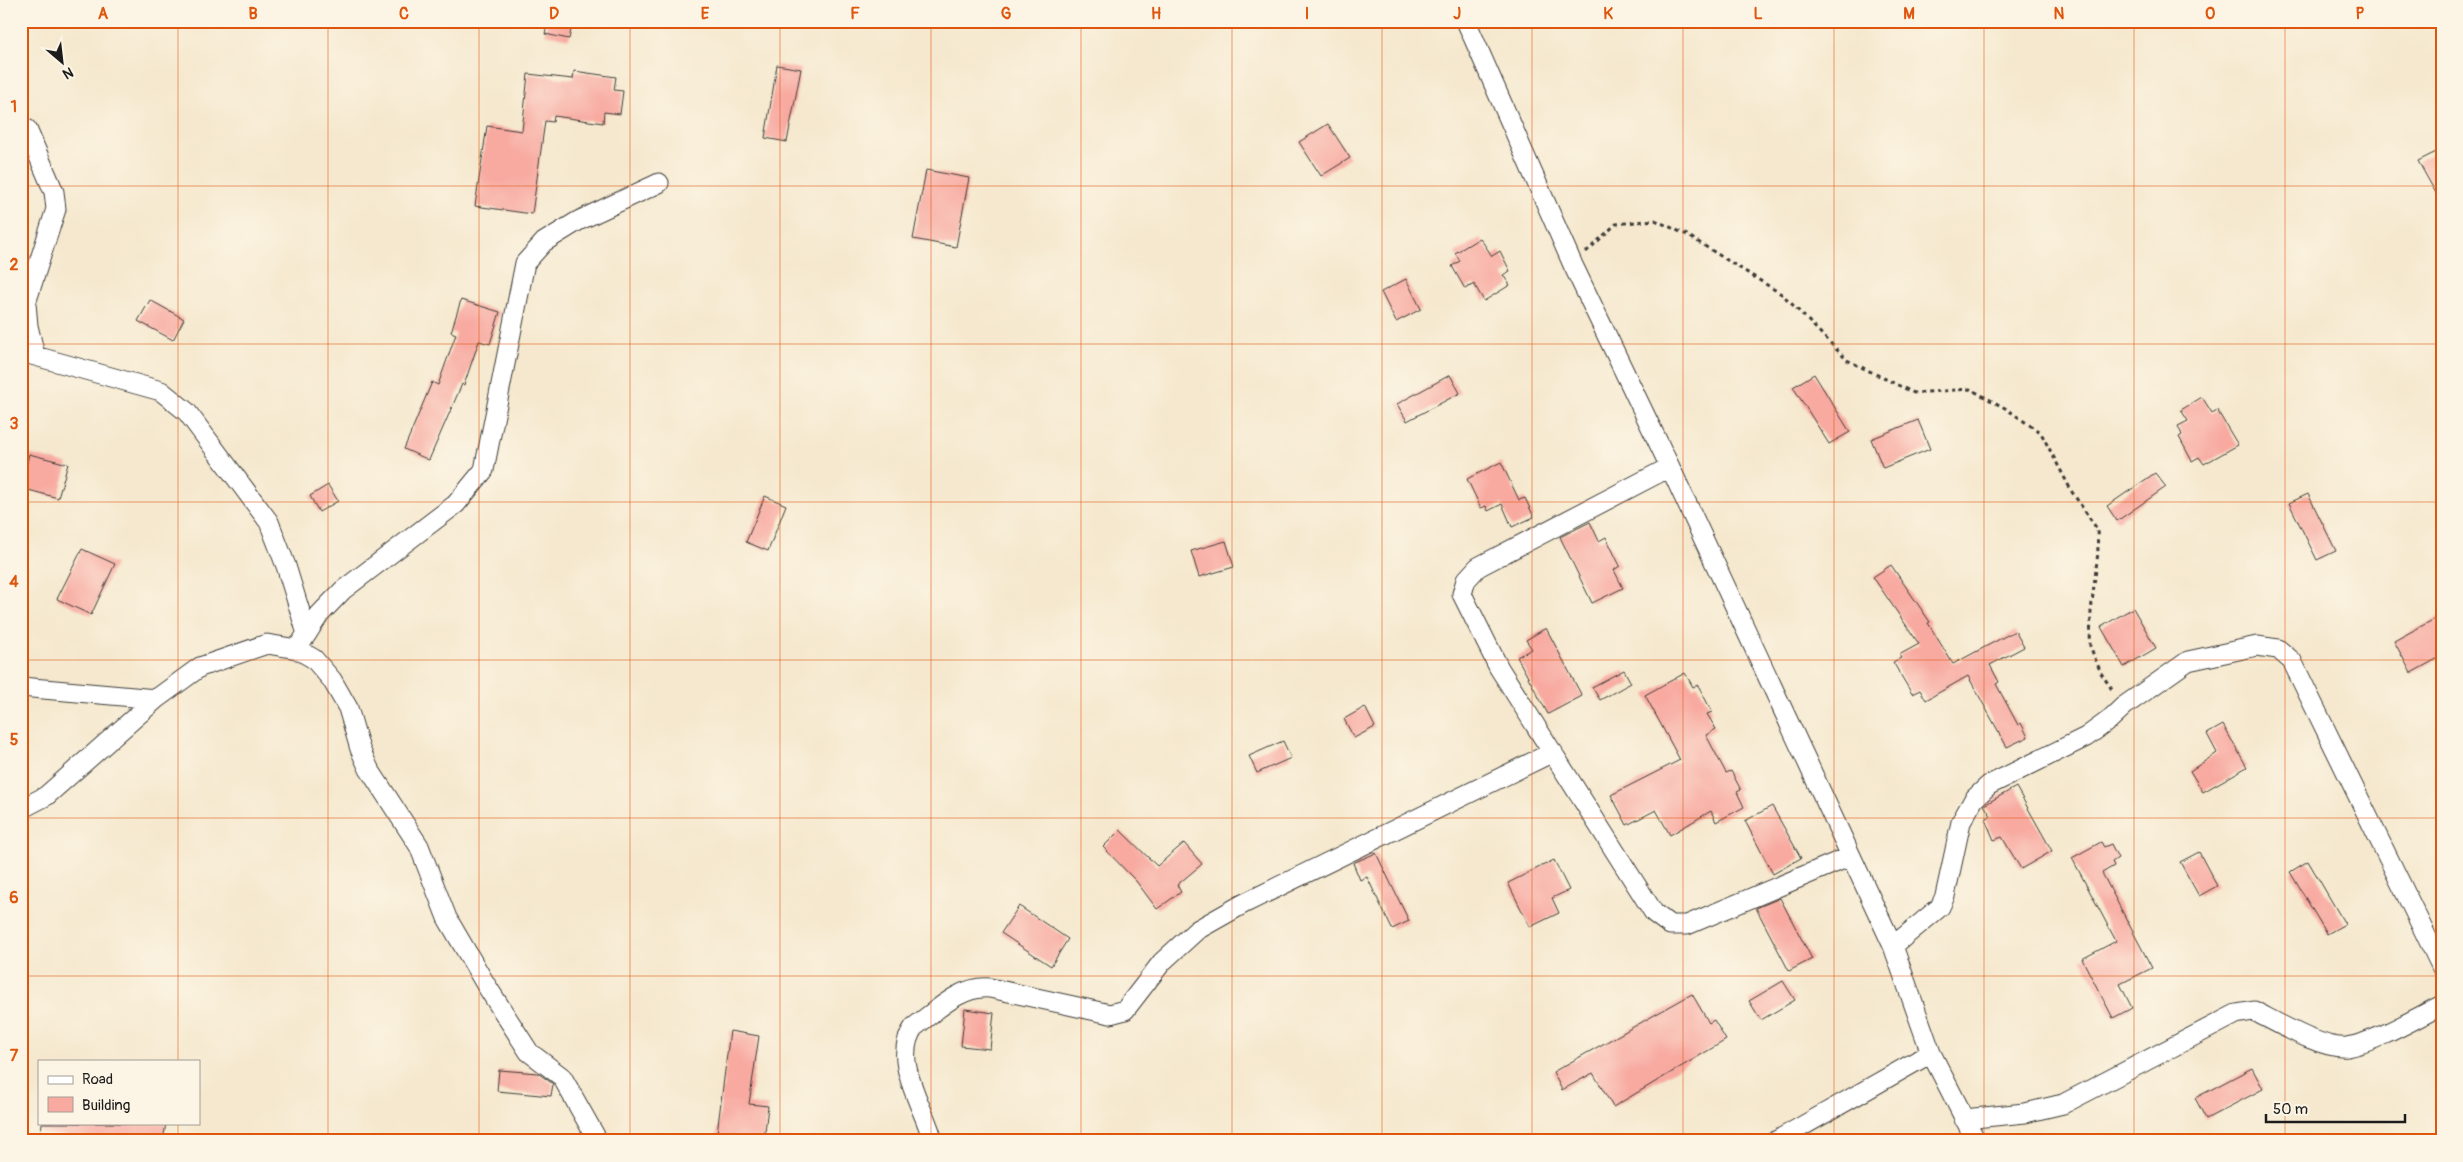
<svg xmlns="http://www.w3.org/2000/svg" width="2463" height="1162" viewBox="0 0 2463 1162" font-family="Pangolin,sans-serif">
  <rect width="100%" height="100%" fill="#fcf5e5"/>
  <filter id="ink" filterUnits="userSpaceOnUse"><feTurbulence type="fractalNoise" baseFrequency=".02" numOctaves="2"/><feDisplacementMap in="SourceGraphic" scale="10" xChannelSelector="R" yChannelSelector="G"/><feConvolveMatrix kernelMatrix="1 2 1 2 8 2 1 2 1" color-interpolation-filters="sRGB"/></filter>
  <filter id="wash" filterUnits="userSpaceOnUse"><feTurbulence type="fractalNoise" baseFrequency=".0096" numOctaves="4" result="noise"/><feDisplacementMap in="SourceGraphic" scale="20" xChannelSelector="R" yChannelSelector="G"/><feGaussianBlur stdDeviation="1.12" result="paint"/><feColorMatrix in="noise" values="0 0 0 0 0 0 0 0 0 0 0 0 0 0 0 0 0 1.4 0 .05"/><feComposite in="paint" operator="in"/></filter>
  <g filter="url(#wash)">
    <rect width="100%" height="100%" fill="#f5e8ce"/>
    <g id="blocks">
      <!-- building -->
      <path fill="#f8aaa1" d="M548,21H573L569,39L545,34Z
        M777,65L801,69L787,142L765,138Z
        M574,71L616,77L614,90L623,91L620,114L604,112L603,123L554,116L553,122L545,121L532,214L475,206L487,126L522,131L528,74L573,79Z
        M1328,124L1350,158L1321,176L1299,142Z
        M2442,149V204L2418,161Z
        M926,170L969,178L956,247L913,239Z
        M1480,238L1492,256L1500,251L1510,271L1503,275L1510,285L1484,301L1474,284L1465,289L1452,266L1460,261L1455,253Z
        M1406,279L1421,309L1396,322L1381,292Z
        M150,300L184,319L173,340L138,321Z
        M461,300L500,312L490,344L479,341L464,385L462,384L429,460L404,449L432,382L438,385L456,334L451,332Z
        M1814,374L1850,432L1829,444L1793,387Z
        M1450,375L1460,393L1407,421L1397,404Z
        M2202,397L2212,413L2217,410L2238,445L2204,464L2199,457L2192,461L2179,437L2182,435L2178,426L2188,421L2181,410Z
        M1918,420L1930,449L1883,468L1871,439Z
        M29,454L68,464L58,498L21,488Z
        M1501,462L1519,500L1525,498L1534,517L1512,527L1502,504L1488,511L1486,506L1481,508L1467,479Z
        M2155,473L2166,487L2117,521L2107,506Z
        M328,485L338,501L319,512L310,496Z
        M2308,494L2336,551L2317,560L2289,503Z
        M765,496L786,505L768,551L746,542Z
        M1590,522L1599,541L1606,537L1620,566L1614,570L1623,588L1592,603L1560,537Z
        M1226,541L1234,567L1199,577L1191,551Z
        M82,549L115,564L91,615L57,599Z
        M1891,565L1930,622L1928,623L1953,664L2015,631L2024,647L1990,665L1999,682L1996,684L2018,725L2021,723L2028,737L2007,747L1968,676L1926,700L1920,690L1912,694L1893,662L1901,658L1899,655L1919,644L1873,577Z
        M2133,608L2156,648L2124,667L2101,627Z
        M2442,615V656L2411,673L2394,641Z
        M1546,628L1582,696L1548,714L1517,657L1532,649L1526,640Z
        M1624,670L1631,683L1600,700L1592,687Z
        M1685,673L1693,687L1698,685L1712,712L1707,714L1716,729L1706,735L1726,773L1731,771L1741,790L1737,792L1744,807L1716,822L1711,811L1670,835L1656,810L1627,825L1611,795L1680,760L1645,695Z
        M1365,707L1375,727L1354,738L1344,719Z
        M2223,725L2247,767L2203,792L2190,771L2217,753L2207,734Z
        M1283,741L1291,758L1257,773L1249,756Z
        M2016,787L2052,851L2021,869L2002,837L1994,840L1985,819L1991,816L1984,805Z
        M1772,806L1801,858L1773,874L1745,821Z
        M1120,830L1157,866L1184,843L1202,864L1177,885L1181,892L1157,909L1136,881L1103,847Z
        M2101,842L2104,847L2111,844L2118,858L2112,862L2114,866L2102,873L2152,968L2120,984L2132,1008L2113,1018L2082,959L2116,941L2072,858Z
        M2199,852L2217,886L2199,896L2180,862Z
        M1376,853L1409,921L1392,929L1367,877L1360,880L1353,863Z
        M1554,860L1569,890L1552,898L1559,913L1530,927L1508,883Z
        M2308,861L2345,924L2327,934L2290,872Z
        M1780,898L1812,959L1789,971L1756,908Z
        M1019,906L1068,939L1051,966L1001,933Z
        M1783,981L1795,1000L1761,1020L1749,1001Z
        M1692,994L1709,1023L1714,1020L1726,1040L1613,1107L1593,1073L1562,1090L1553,1072Z
        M965,1009L994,1013L990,1049L961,1046Z
        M730,1031L759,1036L749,1104L768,1106L764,1141H716Z
        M2252,1068L2263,1089L2206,1119L2195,1098Z
        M499,1070L538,1073L553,1084L551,1096L497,1091Z
        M42,1123H166L163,1141H103L41,1133Z"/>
    </g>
  </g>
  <g filter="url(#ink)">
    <use href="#blocks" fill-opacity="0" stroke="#3d3b37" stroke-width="1"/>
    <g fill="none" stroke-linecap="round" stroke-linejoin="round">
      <defs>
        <path id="minor" d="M1466,21L1573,265L1670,467L1851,856L1893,946L1931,1053L1976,1141
          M27,129L54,192L56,209L26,303L28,326L35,355
          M21,352L161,391L187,412L269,522L286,566L307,634
          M1670,467L1478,567L1466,580L1462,594L1499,668L1654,913L1670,925H1687L1851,856
          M297,649L319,615L343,590L456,504L484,470L525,263L544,242L578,221L659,183
          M21,687L156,699
          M21,809L46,796L156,699L200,667L267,644L297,649L314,659L332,680L348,708L360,749L369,769L419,846L447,918L486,985L529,1052L562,1077L598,1141
          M1893,946L1940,907L1945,896L1961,822L1974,799L1989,785L2086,737L2108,721L2124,706L2188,661L2257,646L2278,649L2292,661L2442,968
          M1964,1119L2025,1113L2063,1104L2236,1014L2254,1011C2276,1022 2323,1050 2347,1047C2374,1043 2416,1018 2442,1005
          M933,1141C924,1106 890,1060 914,1027C936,1011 961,985 990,988L1110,1014L1125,1010L1162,962L1197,930L1243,904L1553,752
          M1776,1141L1931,1053"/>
      </defs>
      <!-- minor casing -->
      <use href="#minor" stroke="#3d3b37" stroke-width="21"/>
      <!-- path -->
      <path stroke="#3d3b37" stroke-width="3" stroke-dasharray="4 4" stroke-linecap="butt" d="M1586,252L1616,224L1655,220L1687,235L1783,295L1847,360L1914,393L1970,389L2005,408L2041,433L2072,492L2097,529L2098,552L2091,611L2090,646L2101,673L2113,691"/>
      <!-- minor -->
      <use href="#minor" stroke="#fff" stroke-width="19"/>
    </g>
  </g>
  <!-- grid -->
  <path fill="none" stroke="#de560d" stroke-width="1" stroke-opacity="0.55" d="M178,21V1061M328,21V1141M479,21V1141M630,21V1141M780,21V1141M931,21V1141M1081,21V1141M1232,21V1141M1382,21V1141M1532,21V1141M1683,21V1141M1834,21V1141M1984,21V1141M2134,21V1141M2285,21V1141M21,186H2442M21,344H2442M21,502H2442M21,660H2442M21,818H2442M21,976H2442M178,1123V1141"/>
  <!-- margin -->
  <rect width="2463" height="1162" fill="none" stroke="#fcf5e5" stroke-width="55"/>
  <!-- legend -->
  <rect x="38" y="1060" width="162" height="65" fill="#fcf5e5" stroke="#a29e95"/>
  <rect x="48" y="1076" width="25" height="8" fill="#ffffff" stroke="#a29e95"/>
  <text x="82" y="1084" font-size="15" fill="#1c1c1c">Road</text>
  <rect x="48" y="1097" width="25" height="15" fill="#f8aaa1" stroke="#a29e95"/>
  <text x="82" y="1110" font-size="15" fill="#1c1c1c">Building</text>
  <!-- north arrow -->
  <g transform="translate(62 62) rotate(152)" stroke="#fcf5e5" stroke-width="4" paint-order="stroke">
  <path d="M0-4L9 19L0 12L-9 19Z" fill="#1c1c1c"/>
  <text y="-8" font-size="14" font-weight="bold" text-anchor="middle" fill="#1c1c1c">N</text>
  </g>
  <!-- scale -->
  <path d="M2266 1114v8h139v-8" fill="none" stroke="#1c1c1c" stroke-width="2.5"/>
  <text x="2273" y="1114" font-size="15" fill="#1c1c1c" stroke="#fcf5e5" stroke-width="4" paint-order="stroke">50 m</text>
  <rect x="28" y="28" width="2408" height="1106" fill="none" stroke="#de560d" stroke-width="2"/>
  <g font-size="16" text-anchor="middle" font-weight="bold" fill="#de560d">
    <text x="103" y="19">A</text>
    <text x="253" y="19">B</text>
    <text x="404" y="19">C</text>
    <text x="554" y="19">D</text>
    <text x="705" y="19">E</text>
    <text x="855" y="19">F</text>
    <text x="1006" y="19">G</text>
    <text x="1156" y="19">H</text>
    <text x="1307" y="19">I</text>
    <text x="1457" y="19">J</text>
    <text x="1608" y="19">K</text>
    <text x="1758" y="19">L</text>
    <text x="1909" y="19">M</text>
    <text x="2059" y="19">N</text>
    <text x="2210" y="19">O</text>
    <text x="2360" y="19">P</text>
    <text x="14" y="112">1</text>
    <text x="14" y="270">2</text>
    <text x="14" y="429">3</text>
    <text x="14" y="587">4</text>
    <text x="14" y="745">5</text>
    <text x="14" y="903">6</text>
    <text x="14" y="1061">7</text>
  </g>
</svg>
